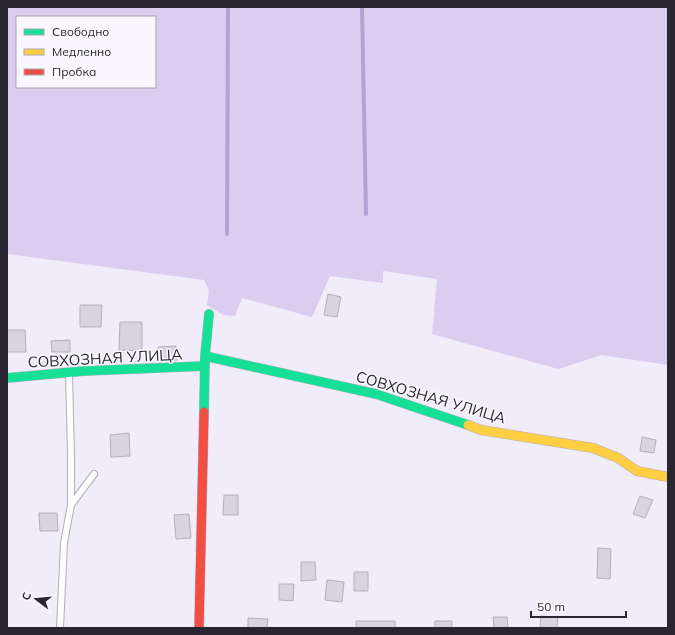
<svg xmlns="http://www.w3.org/2000/svg" width="675" height="635" viewBox="0 0 675 635" font-family="Mulish,sans-serif">
  <rect width="100%" height="100%" fill="#f1ecf9"/>
  <!-- green -->
  <path fill="#dbcdf0" fill-rule="evenodd" d="M7,7H668V365L602,355L558,369L432,334L437,279L383,271V283L330,276L312,317L242,298L235,316L223,315L207,305L209,290L204,280L7,254ZM17,17H155V87H17Z"/>
  <g fill="none" stroke-linecap="round" stroke-linejoin="round">
    <!-- stream -->
    <path stroke="#b5a0d2" stroke-width="4" d="M362,7L366,214
      M227,234L228,7"/>
  </g>
  <!-- building -->
  <path fill="#d8d3de" stroke="#b4b0bb" d="M328,294L341,297L337,317L324,315Z
    M80,305H102L101,327H80Z
    M120,322H142V351L119,350Z
    M7,330H25L26,352H7Z
    M70,340V352H52L51,341Z
    M176,346L177,360L158,362V347Z
    M129,433L130,456L111,457L110,435Z
    M642,437L656,440L654,453L640,451Z
    M224,495H238V515H223Z
    M640,496L653,500L645,518L633,514Z
    M39,513H57L58,531H40Z
    M189,514L191,538L176,539L174,515Z
    M598,548L611,549L610,579L597,578Z
    M301,562H315L316,580L301,581Z
    M354,572H368V591H354Z
    M327,580L344,582L342,602L325,600Z
    M279,584H294L293,601L279,600Z
    M541,616L558,617L557,628H540Z
    M493,617H507L508,628H494Z
    M248,618L268,619L267,628H248Z
    M356,621H395V628H356Z
    M435,621H452V628H435Z"/>
  <g fill="none" stroke-linecap="round" stroke-linejoin="round">
    <defs>
      <path id="lane" d="M69,373L71,456V505
        M60,628L64,543L71,505L94,474"/>
      <path id="fast" d="M205,356L376,394L468,425
        M7,378L84,371L205,366
        M204,412L205,356L209,314"/>
      <path id="slow" d="M468,425L481,430L593,448L618,458L637,471L668,477"/>
      <path id="jam" d="M199,628L204,412"/>
    </defs>
    <!-- lane casing -->
    <use href="#lane" stroke="#b2aeb9" stroke-width="8"/>
    <!-- fast casing -->
    <use href="#fast" stroke="#b2aeb9" stroke-width="10"/>
    <!-- slow casing -->
    <use href="#slow" stroke="#b2aeb9" stroke-width="10"/>
    <!-- jam casing -->
    <use href="#jam" stroke="#b2aeb9" stroke-width="10"/>
    <!-- lane -->
    <use href="#lane" stroke="#fdfcfe" stroke-width="6"/>
    <!-- fast -->
    <use href="#fast" stroke="#16e098" stroke-width="9"/>
    <!-- slow -->
    <use href="#slow" stroke="#ffcf43" stroke-width="9"/>
    <!-- jam -->
    <use href="#jam" stroke="#f24e42" stroke-width="9"/>
  </g>
  <g text-anchor="middle" dominant-baseline="central" stroke-width="3" stroke-linejoin="round" paint-order="stroke">
    <!-- street labels -->
    <g font-size="15" fill="#2a2631" stroke="#faf8fe">
      <text transform="translate(105 358) rotate(-3)">СОВХОЗНАЯ УЛИЦА</text>
      <text transform="translate(431 397) rotate(16)">СОВХОЗНАЯ УЛИЦА</text>
    </g>
  </g>
  <!-- border -->
  <rect width="675" height="635" fill="none" stroke="#2a2631" stroke-width="16"/>
  <!-- legend -->
  <rect x="16" y="16" width="140" height="72" fill="#faf8fe" stroke="#a7a4ac"/>
  <rect x="24" y="29" width="20" height="6" fill="#16e098" stroke="#a7a4ac"/>
  <text x="52" y="36" font-size="12" fill="#2a2631">Свободно</text>
  <rect x="24" y="49" width="20" height="6" fill="#ffcf43" stroke="#a7a4ac"/>
  <text x="52" y="56" font-size="12" fill="#2a2631">Медленно</text>
  <rect x="24" y="69" width="20" height="6" fill="#f24e42" stroke="#a7a4ac"/>
  <text x="52" y="76" font-size="12" fill="#2a2631">Пробка</text>
  <!-- north arrow -->
  <g transform="translate(36 599) rotate(286)" stroke="#faf8fe" stroke-width="3" paint-order="stroke">
  <path d="M0-3L7 15L0 10L-7 15Z" fill="#2a2631"/>
  <text y="-6" font-size="11" font-weight="bold" text-anchor="middle" fill="#2a2631">С</text>
  </g>
  <!-- scale -->
  <path d="M531 611v6h95v-6" fill="none" stroke="#2a2631" stroke-width="2"/>
  <text x="537" y="611" font-size="12" fill="#2a2631" stroke="#faf8fe" stroke-width="3" paint-order="stroke">50 m</text>
</svg>
